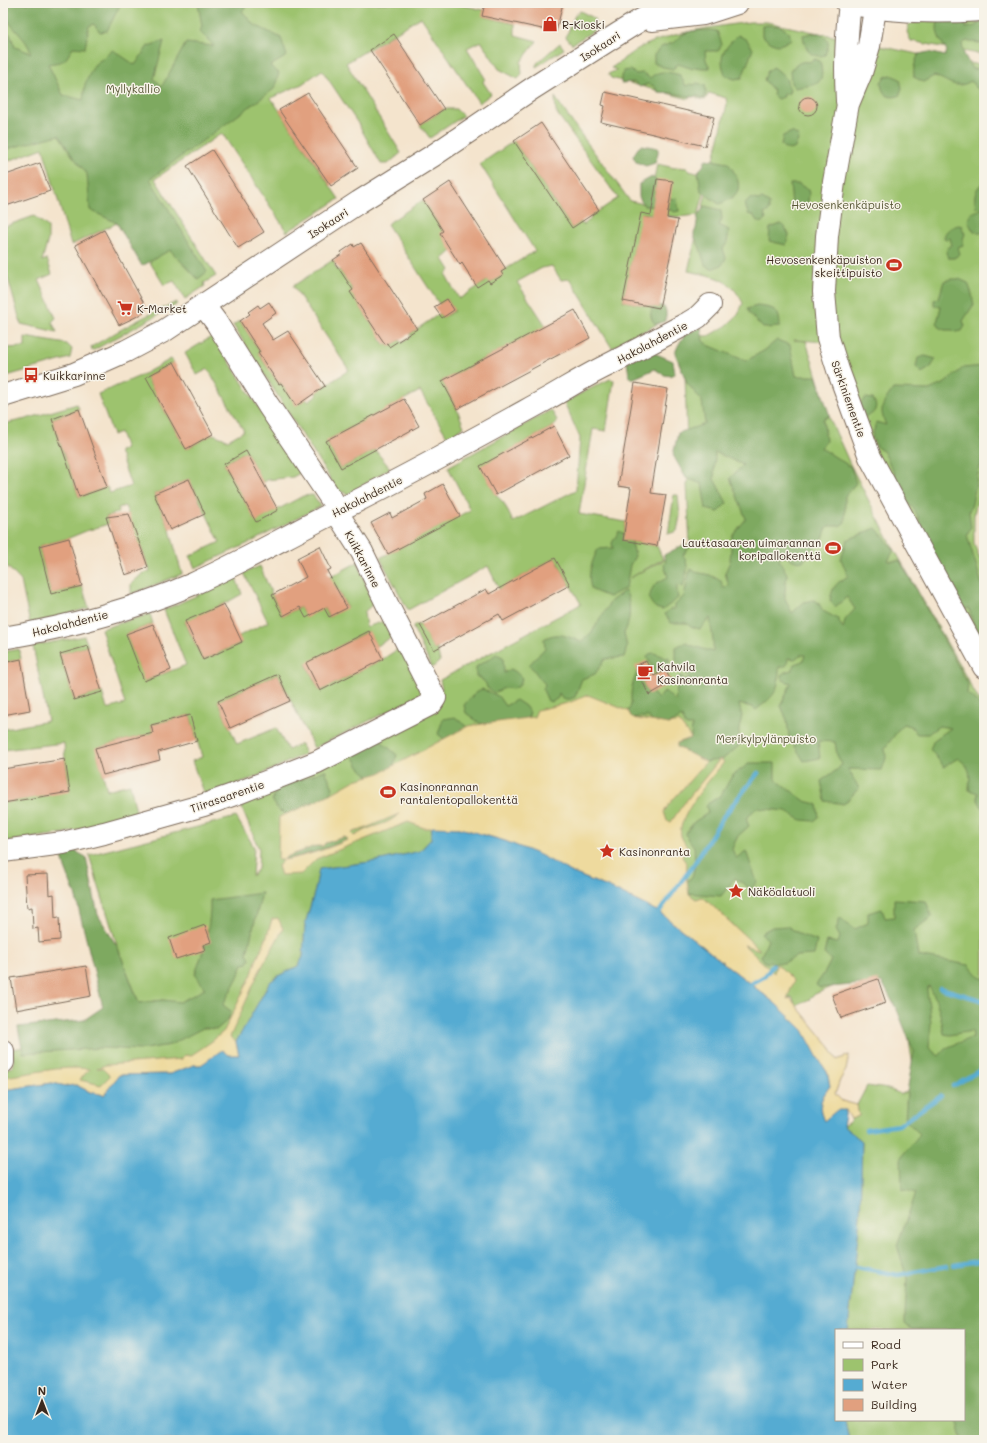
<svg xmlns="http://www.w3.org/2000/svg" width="987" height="1443" viewBox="0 0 987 1443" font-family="Mali,sans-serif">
  <rect width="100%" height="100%" fill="#f7f3e8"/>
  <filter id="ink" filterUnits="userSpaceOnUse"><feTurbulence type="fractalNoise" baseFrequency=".025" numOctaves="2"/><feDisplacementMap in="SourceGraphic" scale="8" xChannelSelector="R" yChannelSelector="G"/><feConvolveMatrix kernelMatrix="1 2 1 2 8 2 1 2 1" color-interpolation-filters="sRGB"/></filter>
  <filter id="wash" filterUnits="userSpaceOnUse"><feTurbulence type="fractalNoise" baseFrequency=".012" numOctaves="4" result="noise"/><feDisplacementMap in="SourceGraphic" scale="16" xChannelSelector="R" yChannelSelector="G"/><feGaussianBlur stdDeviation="0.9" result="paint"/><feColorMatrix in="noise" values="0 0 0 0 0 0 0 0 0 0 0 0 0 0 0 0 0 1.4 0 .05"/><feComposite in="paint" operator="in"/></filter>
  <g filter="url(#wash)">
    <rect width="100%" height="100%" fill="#f4e4cd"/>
    <!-- green -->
    <path fill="#9dc36e" stroke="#6c7646" d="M3,3H452L484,10L483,16L515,24V35L537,41L521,62L522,75L518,79L499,69L481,41L467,48L485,78L483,82L491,94L479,103L421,17L346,63L401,153L388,164H381L357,122L322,70L302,84L271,98L339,199L287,232L222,133L155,179L216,276L204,283L205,286L185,299L174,281L164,285L130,230L123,234L117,223L71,245L43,148L3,163Z
      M580,11L594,18L595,30L572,44L566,37L575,15Z
      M926,21L973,22L984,24V55L911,41L907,32L909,24Z
      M750,22H767L922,55L924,53L984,66V468L974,515V543L984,569V664L871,457L856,419L829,342L794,340L806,341L830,419L850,464L887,536L984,709V1440H849L845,1420H964V1330H848L860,1217L862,1141L843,1126L851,1121V1119L859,1116L857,1105L867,1086L888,1089L901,1094L907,1092L906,1103L918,1100L902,994L890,978L877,968L815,994L808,1001L796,1005L792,997L776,1004L659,912L610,888L573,873L540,855L505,841L460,828L432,827L431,839L420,851L377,861L319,869L315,890L305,924L303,957L298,966L278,976L270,982L236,1042L239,1055H228L222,1051L201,1065H194L170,1074L119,1075L104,1095L90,1092L76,1085L66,1086L52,1083L3,1090V1069L13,1067L14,1063L12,1049L32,1046L33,1041H60L153,1027L177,1021L199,1009L226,984L238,956L240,932L238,905L240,897L214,916L216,948L221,954L212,992L182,1011L163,1000L139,1003L118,948L89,855L236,817L254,847L252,876L258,869L259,849L240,804L274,790L430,712C442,703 444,695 440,680L581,604L555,558L499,589L488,566L408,610L380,558L470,510L448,467L551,410L557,420L554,426L481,466L496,495L504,503L513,522L576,490L580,438L564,402L610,379L614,380L606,431L593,429L579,514L626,522L623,540L657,546L663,559L630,578L690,546L687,484H688L684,335L708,336L726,326L738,315L743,303C729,276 715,277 688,271L727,104L726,98L709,93L705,100L697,98L699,91L693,89L689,99L611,78L608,74L617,70L611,68L623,60V59C629,55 635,50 641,47C675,31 714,27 750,22Z
      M560,43L564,49L536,67V65L538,62Z
      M555,97L572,122L630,201L649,205L657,164L675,168L676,167L687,168L689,171L709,176L698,215L678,217L642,213L623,301L659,308L663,321L612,348L570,279L561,280L552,266L542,268L517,282L546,326L442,381L457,409L464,427L448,438L420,391L326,441L341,468L375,450L390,468L349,494L338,491L233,325L240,321L260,352L258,353L279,384L281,383L296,405L306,399L308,401L317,395L316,392L349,370L293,286L333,260L335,263L334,264L338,271L340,270L353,290L351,293L371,323L382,336L380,338L384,345L387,343L389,347L400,340L402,343L411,337L410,334L439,314L442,318L454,311L447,299L439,304L387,224L423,200L443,231L452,251L443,259L450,270L446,275L459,299L488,280L490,283L503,275L501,272L535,251L480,164L514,141L572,228L581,222L583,225L591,219L590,217L618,198L556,112Z
      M444,109H456L463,116L430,138L420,125Z
      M34,216L48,227V240L42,261L47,259L52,274L39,280L56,318L52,322L57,332L21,324L6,272H3V227Z
      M177,302L176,305L92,351L91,347C120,330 145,315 177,302Z
      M213,336L300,473L293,477L267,480L263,483L246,451L224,464L256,521L303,496L313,495L321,506L251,542L195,568L190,556L220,542L189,479L154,494L170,530L182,574L131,594V584L142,574L150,571L125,506L118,508L119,512L106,517L108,524L86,531L69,538L39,546L51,594L82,586L89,608L30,624L21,581L3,562V424L26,419L77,404L79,409L52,419L79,497L107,487L110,493L131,486L119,451L126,449L120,432L113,435L98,394L140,376L171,359L174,362L146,377L186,449L213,434L228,440L244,431L208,369L197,375L185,353Z
      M25,337L67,344L72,349L70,358L3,377V348L25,347Z
      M674,495H678L680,516L677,531L668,534Z
      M358,562L373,604L364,612L366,627L385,621L392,637L376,646L368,631L306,664L320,691L383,659L401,647L422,688L419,696L314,748L278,674L218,701L237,744L276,728L288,750L301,744L305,754L253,778L204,795L192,761L202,757L190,715L151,725L153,733L96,748L107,790L130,784L137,816L65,833L3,842V803L70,791L65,759L64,743L3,750V723L5,729L48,721L33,646L84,636L88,646L60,654L74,700L102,692L107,709L125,704L101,629L150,614L153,624L126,634L145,681L186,665L164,610L236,578L242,594L224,604L185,622L203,660L241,643L239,636L268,622L244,573L260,566L272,595L283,616L300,607L306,617L324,608L329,617L347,607L336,587L319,596L314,586Z
      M414,625H421L434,650L437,648L440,661L432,668L413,628Z
      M19,649L21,659L3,663V652Z"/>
    <!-- forest -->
    <path fill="#7ea961" stroke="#5c6a40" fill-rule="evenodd" d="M4,3H121L107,31L100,32L94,24L89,26L85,48L73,47C64,63 66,61 48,64L63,95L83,100L85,84L94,65L113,50L135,65L148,46L164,41L154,79L162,86L186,43L214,46L200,32L202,26L198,3H250L242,11L253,24L281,38L287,56L270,66L279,73L274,89L150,179L207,272L198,279L170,250L142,266L117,223L90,210L87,174L71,154L59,135L3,150V33L10,34L15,47L31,53C27,37 9,28 5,13C4,10 5,6 4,3Z
      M940,14L964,18L966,28L975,26L984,20V44L967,41L962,44L964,54L972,69H979L984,64V90L981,91L975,87L971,81C954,91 949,80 934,76L923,82L914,77C913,68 915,61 919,54L929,52L945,56L947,51C938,36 934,32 940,14Z
      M767,25L780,26L789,32L791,39C776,49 775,45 762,36V26Z
      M710,30L717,31L722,44L718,51H705L706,60L710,68H703L694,67L693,69L678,64L673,69L663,67L654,63V55L661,47L675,42L681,35L692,31Z
      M812,33H820C830,42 830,42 825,55C810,59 805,49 803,35Z
      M738,35L747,40L753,49L742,78L734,79L725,75C718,55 724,49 738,35Z
      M815,59L820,61C826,87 816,84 795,88L791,83L790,71C796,65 800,60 809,62Z
      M773,67C778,70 783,74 786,79C788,82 787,85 790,89L789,93L783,95L784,97L777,99L773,95L774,91L764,80L767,72Z
      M631,70L635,74L643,73L650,78C660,69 668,72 680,75L686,86L691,84L694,85L697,83L705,85L706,92L704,99L698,96L692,97L672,93L658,92L654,86L648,84L640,87L634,82L621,83V76L624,71Z
      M891,75L900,79L902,88L899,96C887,99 882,94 881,82L885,77Z
      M792,132L799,137L795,148C789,151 786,150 781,145L783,136Z
      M642,145L658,148V154L655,163L646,166L636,162L633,156L638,148Z
      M706,159L728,163C742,182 745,195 719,204L701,191L698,171L703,166Z
      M652,177L665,187L671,199L677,198L679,211L674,212L665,207L644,206L639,197V184Z
      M984,181V231L981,233L973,231L968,221L971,213L983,208L976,207C973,194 975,190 984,181Z
      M790,184H799L808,190L809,194L807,209L799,210L792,205Z
      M751,198L757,200L762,199L769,203V211L764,214L766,219L762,223L757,221L753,215L748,214L745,204Z
      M705,206L721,210L722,219L719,225L729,230L727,243L723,249L726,258L722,265L711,269L705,265L700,248L694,236V233L696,229L698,215Z
      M781,224L786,229L789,235L786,245L769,241L770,228Z
      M958,225L963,226L962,228L965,234L963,239V245L958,247L960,254L954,258H948L946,252L949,247L952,245L950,238L947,240L944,239C944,231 951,227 958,225Z
      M951,279H959L968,283L972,294L974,306L972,307L963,321L965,326L962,331L955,332L953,330H945L940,328L937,322L941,307L934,306V300L939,298L944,281Z
      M656,304L664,307L666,311V321L655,324C649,316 649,311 656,304Z
      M757,306C773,308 780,308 780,327L763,328C758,322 751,317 747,309Z
      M701,327L703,341L708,345L746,361L765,350L777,340L790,345L796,376H816L830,416L823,419L826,441L821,448L851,467L856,483L845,496V522L840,526H828C825,530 825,536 822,540C819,544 815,545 813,549C802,567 798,563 782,554L779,560L787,574L785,591V598L792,613L804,602L814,600L818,602L823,611L838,619L843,629L845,620L855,609L847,597L835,607L830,600C833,586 835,584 848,576L841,559L847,540L876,528L894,550L888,561H900L968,684L967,694L974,698L984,712V811L977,798L978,793L969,790C970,773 972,769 958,758L944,767L930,749L934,740L951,728L939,726L928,734H917L911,726L903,724L885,748L886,758L882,770L848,769L859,788L844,804L825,801L821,781L838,769L842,764L837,755L835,742L818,741L820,758L804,761L789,737L787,720L781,706L791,683L783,680L781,675L785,672L792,670L794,664L803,661L805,655H800L795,659L788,658L787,665L783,667H779C779,692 775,695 756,710L752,707L739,704L742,716L739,729V746L723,759L706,762L677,747V743L691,738L692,726H687L684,724L682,717L669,724L654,725L649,717H639L632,718L628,711C632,705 631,703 631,696C631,685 636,674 641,665L652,692L658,699L665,691L675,701L679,676L683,677L684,681L690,679L676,660V647L686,642L690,645L713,652C714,640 711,630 710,618L700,629L691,627L686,623H671L665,614L670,609H675V605L684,596L690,569L695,572L710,575L721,581L723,588L729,586L725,573L730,561L732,536L746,519L730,478L743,465L715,452L714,479L727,503L718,512L706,509L702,484L686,478L673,455L678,433L705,424L702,401L687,383L675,353C682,336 684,335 701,327Z
      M651,348L654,353L673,361L675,374C666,378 662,374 655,369L632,379L629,375L627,362Z
      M925,356L936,359L931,367L922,373L916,367L918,358Z
      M984,366V405L980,415L984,422V438L981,440L984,446V455L978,474L972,504L969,512L971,527L967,535L984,591V636L973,624L969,608L960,611L920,536L919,519L914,509L899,494L894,485L895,475L884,452L878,448L872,438L876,422L886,425C878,408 883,404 893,389L929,390L945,383L963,368Z
      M865,398L873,399C880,410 872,415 863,418L858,407Z
      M619,531L631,538L635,556L630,565L626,588L609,597L592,590C586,577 592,561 598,549L613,548L612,543Z
      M685,544L690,547L683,555C690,565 686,575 683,587L677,585V592L678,598C673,603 668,605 663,610C655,609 653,606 649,599C653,583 655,584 668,577L664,565L666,560L664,557V555Z
      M624,591L626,592C631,603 631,622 624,633L627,647L624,657L605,659L595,674L582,679L575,697L570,699H563L559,693L558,698L552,702L548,701L543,690L545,684C538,678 536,671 529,665L545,648L544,639C557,631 568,636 581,642L592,632L611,601Z
      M654,653L666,658L669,657V663L664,674L655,673L647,657L649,654Z
      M496,654L503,657L504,673L511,669L516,672L522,678L520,685L513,689L504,688L495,693L487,688C486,681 482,680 476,676V667C482,662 490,660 496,654Z
      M482,689L498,696L505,706L516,700L525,706L530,713L525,723L481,724L466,713L464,705L476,692Z
      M455,717L467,727L450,744L438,734L443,719Z
      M379,739L397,755L390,775L373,780L359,767L353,755Z
      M750,763H775V779L805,801L817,804L819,817L814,821L801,820L786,811L756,808L746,819L749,826L738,836L732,849L736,858L746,851L757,882L751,889L735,878L721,896L686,893L683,884L692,877L695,865L694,847L685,834L694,822L708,813L706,805L721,795L732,776Z
      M325,770L333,788L323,807L313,801L303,805L304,817L292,823L285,813L279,811L272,800L277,789Z
      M344,837H347V840C327,849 305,855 284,860L286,857L315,846H322L325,843Z
      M75,851L86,857L98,915L118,948L139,1003L163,1000L180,1002L205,989L195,974C204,951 211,925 210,900L262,893L247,953L250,958L248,963L243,964L238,977L223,1005L231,1011L228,1020L217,1029L203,1028L170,1045L139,1050L102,1048L23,1053L18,1027L84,1020L103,1007L75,894L65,868L61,853Z
      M894,899L926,901L932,917L914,930L918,956L969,965L979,977L984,979V1440H963L957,1420H964V1330H912L905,1324V1313L907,1279L897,1245L916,1193L902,1189L901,1157L920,1134L905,1120L907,1092L914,1052L898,1012L882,982L820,988L816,985L825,972L831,960L824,954L827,941L838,943L840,937L836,930L840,917L848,925L855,929L868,923V913L882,909L885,918L894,917ZM929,986C938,1001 941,1017 944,1034L950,1035L972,1031L973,1037L946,1048L939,1056L929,1048L931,1023L927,990Z
      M787,926L801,935L817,941L814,955L797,956L784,963L765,962L761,956L768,940L761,933L772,927Z"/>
    <!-- sand -->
    <path fill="#eeda9e" stroke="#94825e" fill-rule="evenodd" d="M588,695L628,711L632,718L669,724L679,722L691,738L677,743V747L706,762L670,803L664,812L667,821L671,822L682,806L720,759L724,762C713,776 676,817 681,836C682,839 685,843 687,847L682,857L687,864L686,874L689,894L696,899L703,897L760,950L744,945L774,973L776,965H778L794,981L787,999L790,998L828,1044L837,1060L849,1055L846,1070L840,1080L835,1094L842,1101L857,1105L859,1116L851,1119L846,1110L824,1121C817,1106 821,1098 830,1086L827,1072L776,1004L659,912L610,888L573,873L505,841L460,828H424L408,822L316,859L301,874L281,875L278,866L283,860H278L279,817L306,806L334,792L355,780L380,773L468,726L534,717L537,710L568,703ZM399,814C386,826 377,824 363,831C360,833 358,834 354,836L352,834L353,832L361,830ZM344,837L347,838V840C328,849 305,856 284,860L286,857L315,846H323L325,843Z
      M278,918L283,929L259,972L230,1037L236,1042L239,1055C224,1056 213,1056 201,1065H194L170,1074L119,1075L104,1095L90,1092L76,1085L66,1086L52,1083L3,1090V1077C31,1074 60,1065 89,1069L80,1080L101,1085L110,1076L102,1068H97L106,1065L182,1059L183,1056L187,1055L190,1056L211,1042L224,1031L252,974L256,961L267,936L272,919Z"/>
    <!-- water -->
    <path fill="#55abd2" stroke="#486a78" d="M432,827L460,828L505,841L540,855L573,873L610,888L659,912L776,1004L803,1030L818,1058L827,1072L830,1086C821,1098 817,1106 824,1121L837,1110H846L843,1126L862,1141L860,1217L848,1330H836V1420H845L849,1440H3V1090L52,1083L66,1086L76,1085L90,1092L104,1095L119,1075L170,1074L194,1065H201L222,1050L228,1055H239L236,1042L270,982L278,976L298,966L303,957L305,924L315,890L319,869L377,861L420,851L431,839Z"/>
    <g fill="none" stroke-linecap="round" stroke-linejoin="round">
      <!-- stream -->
      <path stroke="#55abd2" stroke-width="4.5" d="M659,912L694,864L723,817L758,773
        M751,984L765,976L773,965
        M940,988L984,1001
        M953,1086L984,1068
        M866,1130L899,1125L941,1096
        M954,1265L984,1260
        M856,1267L898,1275L947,1266"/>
    </g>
    <g id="blocks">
      <!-- building -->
      <path fill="#e1a07f" d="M485,3H563L556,32L482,16Z
        M394,34L444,109L420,125L370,50Z
        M605,92L714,117L709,136L708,135L705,146L601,122L605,106L602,105Z
        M308,93L358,168L331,186L279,110Z
        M799 106a9 9 0 1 1 18 0a9 9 0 1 1-18 0Z
        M541,123L599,210L572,228L514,141Z
        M212,150L264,232L238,248L187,166Z
        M40,163L50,191L3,207V176Z
        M657,179L673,181L667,218L678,220L659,308L623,301L641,213L651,215Z
        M450,182L506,269L501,272L503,275L490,283L488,280L477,287L462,263L460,265L440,233L443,231L423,200Z
        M104,230L147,309L143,311L144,313L119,325L75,245Z
        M361,243L417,329L389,347L387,343L385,344L350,292L353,290L333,260L342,254L341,252L353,244L354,247Z
        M447,299L454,310L442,318L434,307Z
        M269,302L276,313L262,323L273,340L288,331L325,386L296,406L281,383L279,384L258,353L260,352L240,321L250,314L248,312L258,305L260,308Z
        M575,310L590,338L457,409L442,381Z
        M174,362L213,434L186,449L146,377Z
        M635,383L668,389L651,493L666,495L657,546L623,540L631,488L618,486Z
        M404,399L419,426L341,468L326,441Z
        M79,409L107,487L79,497L52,419Z
        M554,426L569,455L496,495L480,466Z
        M246,451L278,510L256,522L224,464Z
        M189,479L205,514L170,530L154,494Z
        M443,484L460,516L388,554L371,523L390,513L392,518L427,499L425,494Z
        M129,514L148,567L125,575L106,517Z
        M69,538L82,586L51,594L39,546Z
        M320,546L331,569L327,571L347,608L329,617L324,608L306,618L300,607L283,616L272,595L306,577L297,558Z
        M555,558L570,585L503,621L499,614L434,650L420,625L486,589L489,594Z
        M224,604L242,642L203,660L185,621Z
        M153,624L171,670L144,681L126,634Z
        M369,631L383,659L320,691L306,663Z
        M88,646L102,692L74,700L60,654Z
        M21,659L30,710L3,715V663Z
        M646,661L654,676L665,670L672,682L649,695L635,666Z
        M278,674L290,701L230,728L218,701Z
        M190,715L197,741L158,752L160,760L103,775L95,748L153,733L151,725Z
        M65,759L70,792L3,803V769Z
        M48,874L49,895L54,894L55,918L59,917L60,940L39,942L38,928L33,929L32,907L27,908L25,875Z
        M205,925L211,942L203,945L205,950L176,959L169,938Z
        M86,966L91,996L16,1010L11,978Z
        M878,979L886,1003L841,1018L832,995Z"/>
    </g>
  </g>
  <g filter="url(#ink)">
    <use href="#blocks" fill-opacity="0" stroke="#7c6b5b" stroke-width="1"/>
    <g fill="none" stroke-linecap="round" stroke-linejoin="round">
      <defs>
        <path id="minor" d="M847,3C891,12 936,13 981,10
          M876,3L869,46L861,73L848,104L834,182L827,236L824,292L828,338L838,370L870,457L984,667
          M652,20L703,14L737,3
          M847,101C845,68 846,36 850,3
          M3,396L74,374L126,351L164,331L359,202L434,155L533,88L618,34L639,21L675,3
          M3,638C68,627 132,610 193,584C243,562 290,534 339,510C410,475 478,437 547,399C565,389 582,378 600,369C630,354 659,338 688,323L698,317L710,305
          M3,851L63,843L104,833L204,805L238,793L317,762L431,704L435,698L388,606L362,552L341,519L332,500L268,405L216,322L204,306
          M3,1051V1062"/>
      </defs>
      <!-- minor casing -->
      <use href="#minor" stroke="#7c6b5b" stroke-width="24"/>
      <!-- minor -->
      <use href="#minor" stroke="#fff" stroke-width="22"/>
    </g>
  </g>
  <!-- icons -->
  <defs>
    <symbol id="shop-bare" viewBox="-9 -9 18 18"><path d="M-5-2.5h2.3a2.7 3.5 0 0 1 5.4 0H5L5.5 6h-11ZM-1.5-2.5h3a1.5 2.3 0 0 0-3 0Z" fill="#c8321e" stroke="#f7f3e8" stroke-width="2.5" paint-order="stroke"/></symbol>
    <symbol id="stadium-bare" viewBox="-9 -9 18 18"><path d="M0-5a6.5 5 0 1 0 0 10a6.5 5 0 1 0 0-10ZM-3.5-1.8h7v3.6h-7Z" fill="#c8321e" stroke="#f7f3e8" stroke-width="2.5" paint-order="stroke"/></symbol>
    <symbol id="supermarket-bare" viewBox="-9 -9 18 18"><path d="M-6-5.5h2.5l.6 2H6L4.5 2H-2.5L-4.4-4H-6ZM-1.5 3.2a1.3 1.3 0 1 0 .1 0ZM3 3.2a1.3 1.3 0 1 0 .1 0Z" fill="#c8321e" stroke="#f7f3e8" stroke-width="2.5" paint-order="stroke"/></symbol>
    <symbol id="bus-bare" viewBox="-9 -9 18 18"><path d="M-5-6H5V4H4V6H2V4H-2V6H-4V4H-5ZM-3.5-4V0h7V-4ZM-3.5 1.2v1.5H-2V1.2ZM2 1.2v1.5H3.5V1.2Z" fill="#c8321e" stroke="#f7f3e8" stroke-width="2.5" paint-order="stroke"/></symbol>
    <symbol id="cafe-bare" viewBox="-9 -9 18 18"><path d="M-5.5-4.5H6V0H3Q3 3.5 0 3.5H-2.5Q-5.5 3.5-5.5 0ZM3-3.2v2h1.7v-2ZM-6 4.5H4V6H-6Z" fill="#c8321e" stroke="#f7f3e8" stroke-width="2.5" paint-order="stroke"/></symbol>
    <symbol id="sight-bare" viewBox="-9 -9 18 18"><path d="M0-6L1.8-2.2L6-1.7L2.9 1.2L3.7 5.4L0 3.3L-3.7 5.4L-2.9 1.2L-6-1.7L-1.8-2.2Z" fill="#c8321e" stroke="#f7f3e8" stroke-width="2.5" paint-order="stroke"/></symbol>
  </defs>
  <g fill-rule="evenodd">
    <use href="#shop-bare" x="539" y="13" width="22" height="22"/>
    <use href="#stadium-bare" x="883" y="254" width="22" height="22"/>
    <use href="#supermarket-bare" x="114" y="297" width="22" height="22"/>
    <use href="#bus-bare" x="20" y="364" width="22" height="22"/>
    <use href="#stadium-bare" x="822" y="537" width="22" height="22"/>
    <use href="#cafe-bare" x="634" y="661" width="22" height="22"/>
    <use href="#stadium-bare" x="377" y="781" width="22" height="22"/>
    <use href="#sight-bare" x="596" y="840" width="22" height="22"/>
    <use href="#sight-bare" x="725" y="880" width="22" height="22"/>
  </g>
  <g text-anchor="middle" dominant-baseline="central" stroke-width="3" stroke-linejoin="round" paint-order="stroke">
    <!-- poi labels -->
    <g font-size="11" fill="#3b2a1e" stroke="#f7f3e8" text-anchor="start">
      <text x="562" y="24">R-Kioski</text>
      <text x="882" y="259" text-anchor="end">Hevosenkenkäpuiston<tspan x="882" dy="13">skeittipuisto</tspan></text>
      <text x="137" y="308">K-Market</text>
      <text x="43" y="375">Kuikkarinne</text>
      <text x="821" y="542" text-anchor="end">Lauttasaaren uimarannan<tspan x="821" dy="13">koripallokenttä</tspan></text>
      <text x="657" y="666">Kahvila<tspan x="657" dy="13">Kasinonranta</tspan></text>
      <text x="400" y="786">Kasinonrannan<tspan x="400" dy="13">rantalentopallokenttä</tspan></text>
      <text x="619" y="851">Kasinonranta</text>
      <text x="748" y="891">Näköalatuoli</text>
    </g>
    <!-- street labels -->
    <g font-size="11" fill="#3b2a1e" stroke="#f7f3e8">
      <text transform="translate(600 46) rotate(-33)">Isokaari</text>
      <text transform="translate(328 223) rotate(-33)">Isokaari</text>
      <text transform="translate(652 342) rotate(-28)">Hakolahdentie</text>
      <text transform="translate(849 399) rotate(70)">Särkiniementie</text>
      <text transform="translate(367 496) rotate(-27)">Hakolahdentie</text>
      <text transform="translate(363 559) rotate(62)">Kuikkarinne</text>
      <text transform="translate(70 623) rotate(-14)">Hakolahdentie</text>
      <text transform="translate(227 796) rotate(-19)">Tiirasaarentie</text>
    </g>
    <!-- park labels -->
    <g font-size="11" fill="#585836" stroke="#f7f3e8">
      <text x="133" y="88">Myllykallio</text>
      <text x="846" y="204">Hevosenkenkäpuisto</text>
      <text x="766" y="738">Merikylpylänpuisto</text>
    </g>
  </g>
  <!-- margin -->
  <rect width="987" height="1443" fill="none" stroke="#f7f3e8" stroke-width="16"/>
  <!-- legend -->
  <rect x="835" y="1329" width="130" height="92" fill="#f7f3e8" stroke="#aca397"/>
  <rect x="843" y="1342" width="20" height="6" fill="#ffffff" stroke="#aca397"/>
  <text x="871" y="1349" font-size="12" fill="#3b2a1e">Road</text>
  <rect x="843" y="1359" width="20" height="12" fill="#9dc36e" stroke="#aca397"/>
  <text x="871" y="1369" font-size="12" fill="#3b2a1e">Park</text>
  <rect x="843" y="1379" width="20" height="12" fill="#55abd2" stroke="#aca397"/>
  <text x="871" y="1389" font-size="12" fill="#3b2a1e">Water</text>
  <rect x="843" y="1399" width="20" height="12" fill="#e1a07f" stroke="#aca397"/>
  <text x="871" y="1409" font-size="12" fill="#3b2a1e">Building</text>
  <!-- north arrow -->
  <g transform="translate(42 1401)" stroke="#f7f3e8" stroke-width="3" paint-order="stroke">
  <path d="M0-3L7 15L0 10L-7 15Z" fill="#3b2a1e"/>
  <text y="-6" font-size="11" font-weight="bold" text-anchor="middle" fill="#3b2a1e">N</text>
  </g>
</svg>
